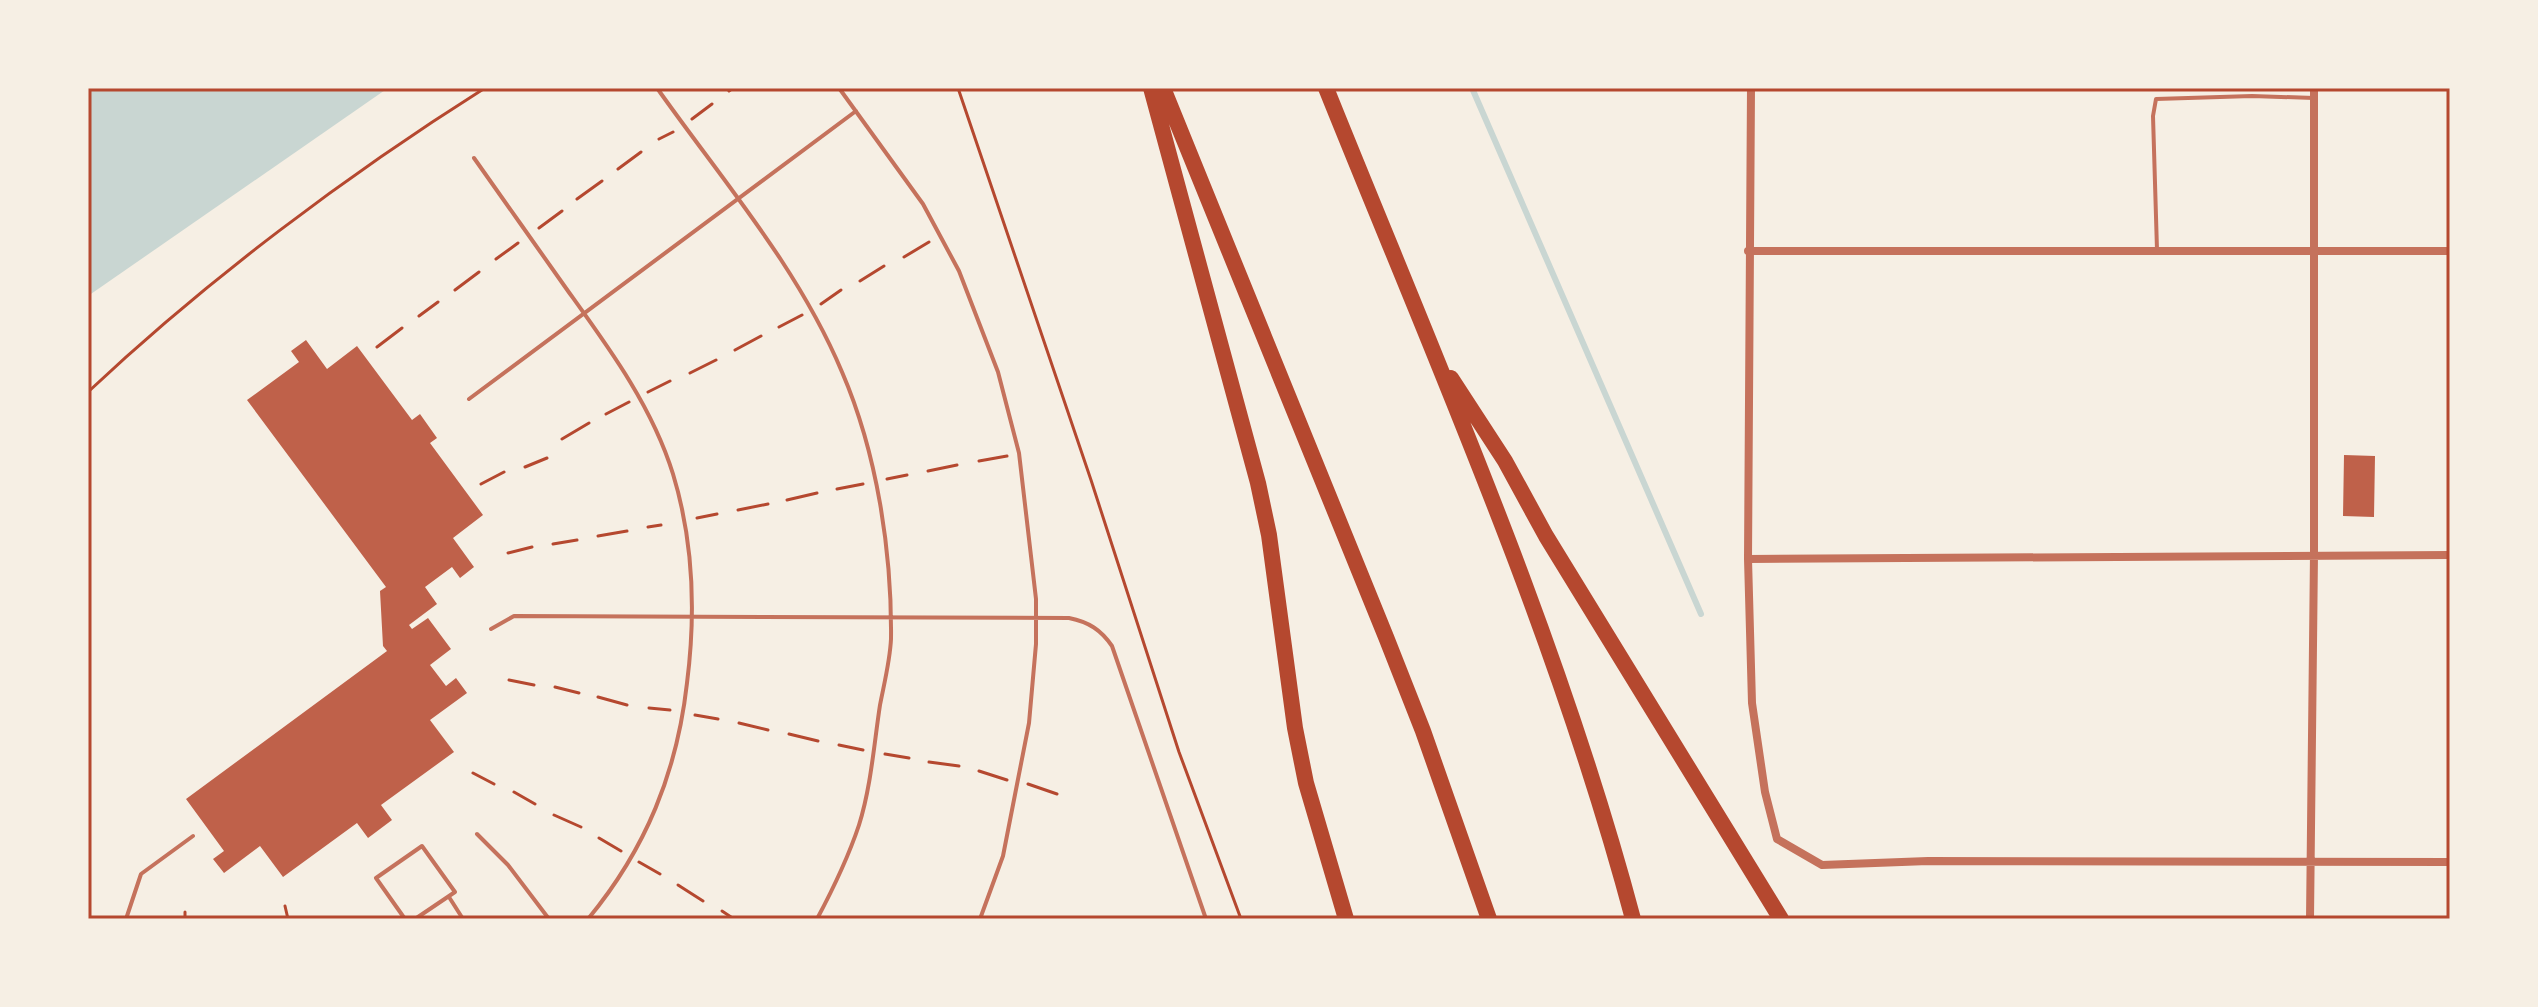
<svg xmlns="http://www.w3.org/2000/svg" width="2538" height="1007" viewBox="0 0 2538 1007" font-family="Figtree,sans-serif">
  <rect width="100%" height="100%" fill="#f6efe4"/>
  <!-- water -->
  <path fill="#c9d6d2" d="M88,88H388L88,296Z"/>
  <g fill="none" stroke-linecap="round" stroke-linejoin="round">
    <!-- stream -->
    <path stroke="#c9d6d2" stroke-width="6" d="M1472,88L1701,614"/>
  </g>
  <!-- building -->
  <path fill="#bf614a" d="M306,340L327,369L357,346L412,420L420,414L437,438L430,443L483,515L453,538L474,567L460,578L452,567L425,587L437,604L409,625L412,629L428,618L451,649L430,665L446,686L456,678L467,693L430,720L454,752L381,805L392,820L368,838L357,823L283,877L260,846L224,873L213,859L224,851L186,799L387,651L383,646L380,591L386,587L247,400L299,362L291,351Z
    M2344,455L2375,456L2374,517L2343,516Z"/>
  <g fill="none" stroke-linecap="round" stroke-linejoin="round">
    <!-- path -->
    <path stroke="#b5482f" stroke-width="3" d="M958,88L1091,480L1179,752L1241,919
      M729,91L733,88
      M692,119L712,104
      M659,139L673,132
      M618,169L641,152
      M577,199L602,181
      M539,228L562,211
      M904,257L929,242
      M496,259L518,243
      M860,281L884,266
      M455,290L479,272
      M821,304L841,290
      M419,316L438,302
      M779,327L802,315
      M377,347L402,328
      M735,350L761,336
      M690,373L716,360
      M88,392C207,280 347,175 485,88
      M648,392L670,381
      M606,414L629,402
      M562,439L589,423
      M979,461L1007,456
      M525,467L547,458
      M928,471L957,465
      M887,479L907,475
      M481,484L504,472
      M837,489L863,484
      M787,500L817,493
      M738,510L768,504
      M697,518L717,514
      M648,527L661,525
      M598,536L627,531
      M553,544L577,540
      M508,553L532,547
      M509,680L534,685
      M555,687L579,693
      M598,697L627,705
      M649,708L670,710
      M695,715L718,719
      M739,723L768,730
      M789,734L818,741
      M839,745L863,750
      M885,754L909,758
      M929,762L959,766
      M979,771L1007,780
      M473,773L494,784
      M1028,784L1057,794
      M514,792L535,804
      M554,815L581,827
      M599,838L621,851
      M639,862L660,874
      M678,885L703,901
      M285,906L288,919
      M722,911L734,919
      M185,919V912"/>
    <!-- service -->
    <path stroke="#c5725c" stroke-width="4" d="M657,88C722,180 798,267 842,372C877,453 892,552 891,639C890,661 884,684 880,705C874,744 871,787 859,825C848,858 833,889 817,919
      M839,88L923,204L959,271L998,372L1019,453L1036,599V644L1029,723L1003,856L980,919
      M474,158C505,202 537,247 568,291C609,348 652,406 673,474C694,543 696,612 687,683C677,772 646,849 588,919
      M2157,250L2153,116L2156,99L2252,96L2314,98
      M469,399L856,111
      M491,629L514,616L1069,618C1089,622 1101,630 1112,646L1206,919
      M477,834L508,865L549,919
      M449,897L463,919
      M126,919L141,874L193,836
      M405,919L376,878L422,846L455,892L415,919"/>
    <!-- minor -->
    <path stroke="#c5725c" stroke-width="8" d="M1751,88L1748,559L1752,703L1765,792L1777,839L1822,865L1928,861L2450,862
      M1748,251H2450
      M1748,559L2450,555
      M2310,919L2314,554V88"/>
    <!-- motorway -->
    <path stroke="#b5482f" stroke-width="16" d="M1151,88L1258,483L1269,535L1295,728L1306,783L1346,919
      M1163,88L1386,637L1423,731L1489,919
      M1326,88C1436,362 1557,633 1633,919
      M1451,378L1505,461L1546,536L1781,919"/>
  </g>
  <!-- border -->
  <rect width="2538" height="1007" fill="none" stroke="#f6efe4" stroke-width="180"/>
  <rect x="90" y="90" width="2358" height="827" fill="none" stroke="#b5482f" stroke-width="3"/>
</svg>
